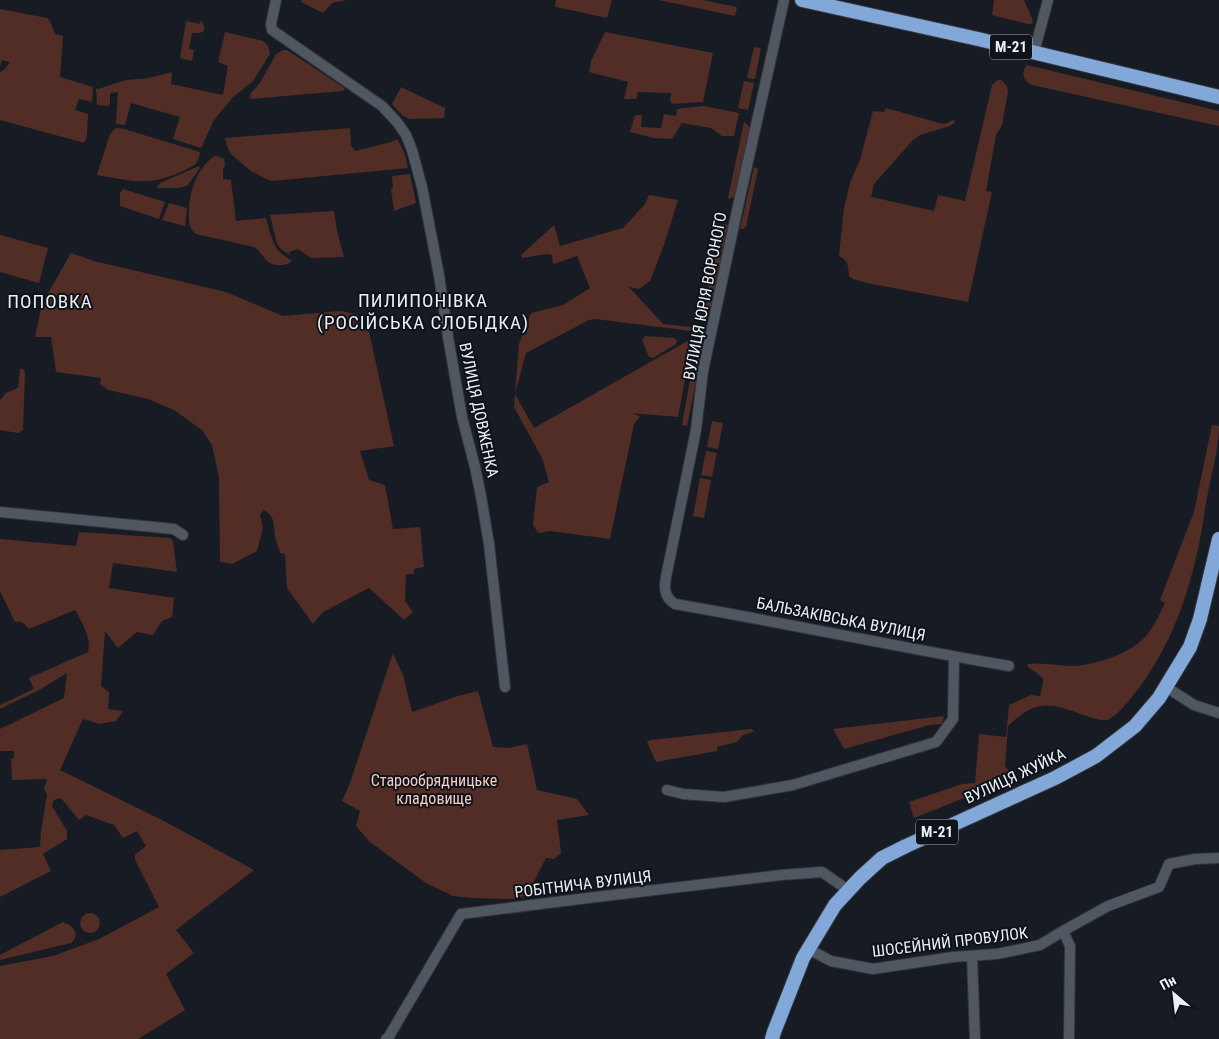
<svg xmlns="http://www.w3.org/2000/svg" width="1219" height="1039" viewBox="0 0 1219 1039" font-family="'Roboto Condensed',sans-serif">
  <rect width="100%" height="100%" fill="#171c24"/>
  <!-- green -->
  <path fill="#512d26" d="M302,0H347L332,3L323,13L301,2Z
    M556,0H612L607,18L556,7L555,5Z
    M659,0H702L737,7L735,16Z
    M994,0H1024L1032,18L1033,23L1031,24H1028L992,15Z
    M0,9L47,18L50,21L55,34L63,36L60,77L93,87L92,102L79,99L75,110L88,114L87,134L85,142H81L0,120V72L5,69L10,62L2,60L0,67Z
    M201,20L204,26V31L200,33H192L189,49L194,50L192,61L180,58L186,21L200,24Z
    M225,32L263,41L268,46L270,54L253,81L232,98L214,120L201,148L173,139L180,117L131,103L125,125L116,124V122L118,92L110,93V104L108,106L97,105V104L96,88L98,89L126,80L149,78L172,72L171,84L223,95L228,66L218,62Z
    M605,32L713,53L703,102L672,104L670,101L671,93L638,92L636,99H624L628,82L589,72L591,61Z
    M754,47L761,48L755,79L747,78Z
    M283,50H287L343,87L345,90L342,91L251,99L250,94L260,83L276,54Z
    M1027,65L1219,111V126L1032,85C1024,81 1020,73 1027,65Z
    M998,80H1001L1007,86L1008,92L1002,125L996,135L986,191L992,192L968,302L867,283L853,279L849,276C848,267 849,260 839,256L844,208L848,191L851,180L860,160L873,111L884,112L886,108L943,124C948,124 950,120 955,120L954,123L950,126L920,135L913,140L874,184L871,197L934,211L938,195L965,201L992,85Z
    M744,81L754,83L748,110L738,108Z
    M401,87L445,108L444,118L410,119L403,116L392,104Z
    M704,106L739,113L734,136H722L711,128L682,123L672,139L654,138L630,132L635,115H642L641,127L661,128L664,114L676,116L677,109Z
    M744,122L747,124L750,128L735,196L729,199L728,198Z
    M116,128L124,129L200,152C198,165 195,165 183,171C149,187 132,181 97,175L110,134Z
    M350,128L351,145L355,151L391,142L397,139C403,148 406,157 408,168L272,181L264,178L251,171L231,154L227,146L225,138Z
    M215,156H217L224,159L225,165L223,170V179L231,180L236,221L266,218C269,228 273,247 281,253C284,256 288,258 292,261C288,264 286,265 280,265C264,266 265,254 254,247L196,234C190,229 189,224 189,216C188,195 196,168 215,156Z
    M199,166L200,168L187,186L178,188H158L157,187L160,183Z
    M754,167L758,169L746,227L743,229H740Z
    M410,174L416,203L394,211L391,189L393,188L392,176Z
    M123,189L165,202L159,219L120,206V193Z
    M649,195L678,200L664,245L650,281L639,289L629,287L663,324L691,327V331L595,319L589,320L526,353L515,394L534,428L691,339V347L678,417L631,413L640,416L634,424L610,539L550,531L538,533L533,525L537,487L549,482L542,458L514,407L519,344L531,313L563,305L590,288L577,256L553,264L552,255L547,254L522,258L521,255L554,225L560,246L623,228L645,204Z
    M169,203L187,208L185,226L162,220Z
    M334,211L337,231L344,257L311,258L298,249L289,252L290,254C284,252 280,249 277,244L270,215Z
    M722,224L728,225L709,317L702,315Z
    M0,235L48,248L39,283L0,272Z
    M71,253L94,261L226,292L283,316L340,311L357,314L368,327L394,446L360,451L369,480L385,485L393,529L420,527L424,567L414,569V574H406L405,601L413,612L404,620L369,588L323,612L313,624L287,588L285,554L280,553C279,547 276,542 275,536C273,525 276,517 264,510L260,515L263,528L257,551L232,564L220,562L219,477L212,445L202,430L174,410L148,399L108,390L100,384L101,378L56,372L51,337H35L42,304Z
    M645,336L674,338L677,340L676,344L653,358L649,357L642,340Z
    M697,341L704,342L687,426L682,425Z
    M20,369H23L25,373L23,430L18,433L0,430V400L6,393L18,388Z
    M712,421L723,423L718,449L707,447Z
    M1212,425L1219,426C1219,450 1211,474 1207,498C1204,512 1203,526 1200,539C1189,595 1170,649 1135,693C1129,701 1116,717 1107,720C1105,720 1102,720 1100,720C1059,709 1044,691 1008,726L1005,766L1011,774L969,796L914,818L909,802L962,784L975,783L979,734L1006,737L1009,705L1031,695L1040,696L1043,682V678L1027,666L1028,664C1043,662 1059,666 1074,666C1096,665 1131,653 1145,637C1154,627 1159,615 1165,603L1160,600L1194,512Z
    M706,451L717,453L712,477L701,475Z
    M700,478L711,480L704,518L693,516Z
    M79,532L170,538L173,541L177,572L113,563L109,588L174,598L172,617L162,621L153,635L137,632L118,648L105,631L101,686L109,692L108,709L123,711L116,721L100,724L83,719L60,770L164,821L254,870L176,930L194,953L166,974L185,1010L138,1039H0V966L53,956L99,939L159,907L135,860V855L146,846L137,831L123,838L114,825L86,815L79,820L61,798L54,800L52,806L67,831V839L43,854L51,871L0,897V850L40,847L41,832L47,794L44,789L47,779L12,780L11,759L14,758V751H0V729L64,698L67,673L39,690L0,709V705L34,689L29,678L88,652C92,639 82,622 75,610L29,629C24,623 23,621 15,622L0,591V539L76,546Z
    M393,653L403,675L412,712L458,696L478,691L493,747L509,748L527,744L537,790L577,799L589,815L557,820L561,853L554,859L546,858L527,895L515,899L472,898L453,896L426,883L370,842L356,826L360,811L342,801L350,783Z
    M944,716L942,724L929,725L844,749L833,729Z
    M751,729L753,730V732L743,735L737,742L717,747V751L656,762L647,742L651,740Z
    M80 923a10 10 0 1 1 20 0a10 10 0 1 1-20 0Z
    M63,922C73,925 81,935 71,943L0,960V955Z"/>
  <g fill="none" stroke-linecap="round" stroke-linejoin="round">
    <defs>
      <path id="minor" d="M276,0L271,24L272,30L382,106L397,122L406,135L412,150L422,187L439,275L448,337L462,417L475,467L481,496L489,544L505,687
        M784,0L738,206L703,371L696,430L666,577C664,588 664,597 675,604C786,623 897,647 1009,666
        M1036,45L1048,0
        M0,512L174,529L183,535
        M1166,687L1194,705L1219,713
        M667,790L683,794L724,797L793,785L936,742L953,719L954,657
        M1063,931L1070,946L1069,1039
        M808,949L831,961L873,969L953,957L997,954L1040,945L1063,931L1108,906L1159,887L1169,864L1195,859L1219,858
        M972,956L975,1039
        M386,1039L388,1038L461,914L588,898L781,875L822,872L848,890"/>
      <path id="trunk" d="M802,0L978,39L1219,97
        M772,1039L774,1032L803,958L835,905L860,878L882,858L906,846L1055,778L1096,756L1135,726L1159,698L1190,647L1200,619L1219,539"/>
    </defs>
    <!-- minor casing -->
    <use href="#minor" stroke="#32353b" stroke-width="12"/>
    <!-- trunk casing -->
    <use href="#trunk" stroke="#32353b" stroke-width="16"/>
    <!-- minor -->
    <use href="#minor" stroke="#515760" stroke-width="10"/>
    <!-- trunk -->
    <use href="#trunk" stroke="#82a8d9" stroke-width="14"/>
  </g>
  <g text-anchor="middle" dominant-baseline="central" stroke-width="4" stroke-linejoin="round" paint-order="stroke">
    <!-- shield labels -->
    <g fill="#0e131a" stroke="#a9adb3" stroke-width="1">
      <rect x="990" y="34.5" width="42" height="25" rx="4"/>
      <rect x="916" y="819.5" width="42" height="25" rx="4"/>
    </g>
    <g font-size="15" font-weight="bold" fill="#ebeff4">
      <text x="1011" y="47">М-21</text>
      <text x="937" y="832">М-21</text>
    </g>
    <!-- street labels -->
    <g font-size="16" fill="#ebeff4" stroke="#0e131a">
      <text transform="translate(705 296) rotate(-79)">ВУЛИЦЯ ЮРІЯ ВОРОНОГО</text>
      <text transform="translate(479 410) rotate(78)">ВУЛИЦЯ ДОВЖЕНКА</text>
      <text transform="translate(841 619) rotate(11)">БАЛЬЗАКІВСЬКА ВУЛИЦЯ</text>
      <text transform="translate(1015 776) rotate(-25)">ВУЛИЦЯ ЖУЙКА</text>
      <text transform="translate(583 884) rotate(-7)">РОБІТНИЧА ВУЛИЦЯ</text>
      <text transform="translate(950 942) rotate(-7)">ШОСЕЙНИЙ ПРОВУЛОК</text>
    </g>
    <!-- park labels -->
    <g font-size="16" fill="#f6cac0" stroke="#0e131a">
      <text x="434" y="780">Старообрядницьке<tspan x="434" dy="18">кладовище</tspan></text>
    </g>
    <!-- quarter labels -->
    <g font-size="19" letter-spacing="1" fill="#ebeff4" stroke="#0e131a">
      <text x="423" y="300">ПИЛИПОНІВКА<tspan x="423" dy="22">(РОСІЙСЬКА СЛОБІДКА)</tspan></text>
      <text x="50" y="301">ПОПОВКА</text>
    </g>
  </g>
  <!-- north arrow -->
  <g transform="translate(1174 994) rotate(332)" stroke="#0e131a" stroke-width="4" paint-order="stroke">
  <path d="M0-4L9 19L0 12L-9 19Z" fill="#ebeff4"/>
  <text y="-8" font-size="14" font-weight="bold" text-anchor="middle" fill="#ebeff4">Пн</text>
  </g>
</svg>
